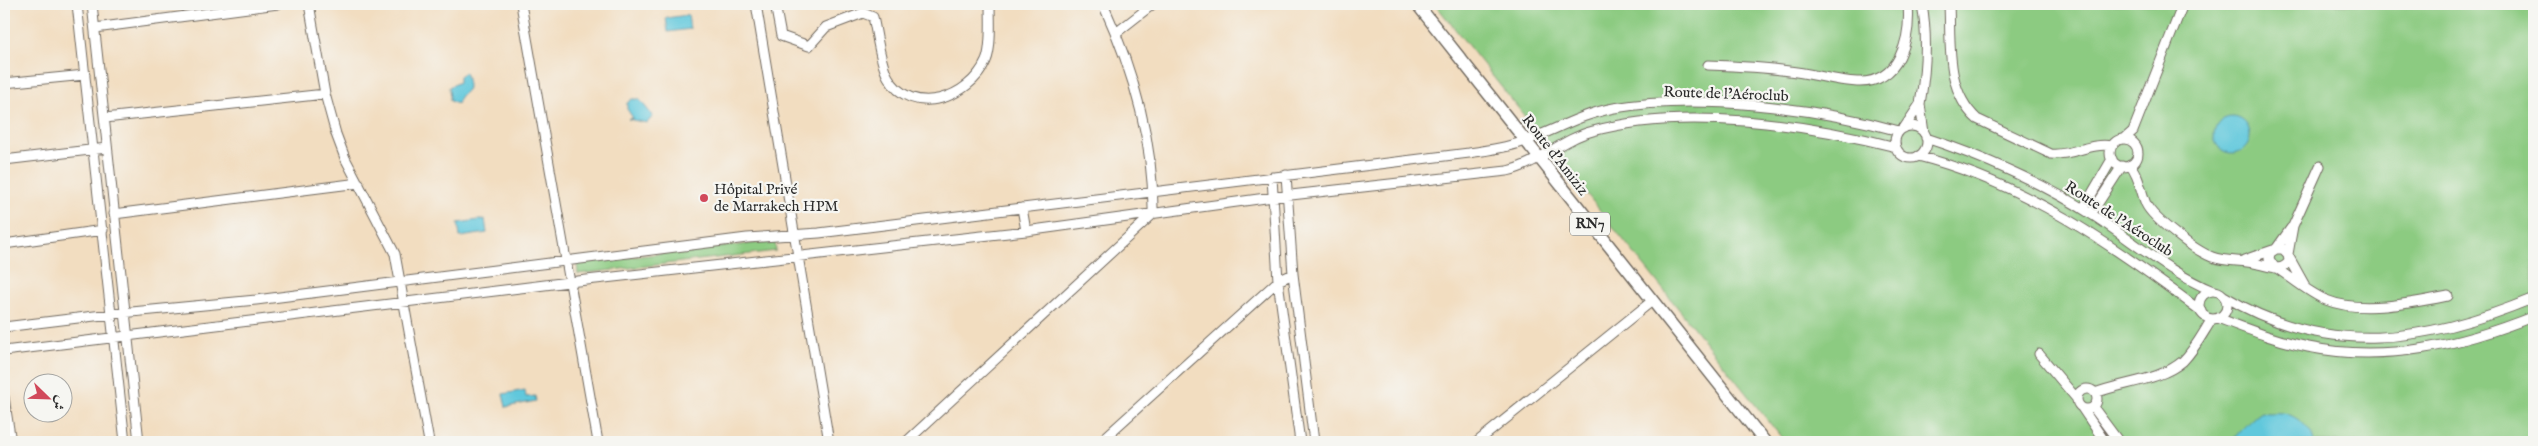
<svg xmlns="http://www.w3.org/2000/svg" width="2538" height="446" viewBox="0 0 2538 446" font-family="'IM FELL English',Amiri,serif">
  <rect width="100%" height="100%" fill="#f6f6f2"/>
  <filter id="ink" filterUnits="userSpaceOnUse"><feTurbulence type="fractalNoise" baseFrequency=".02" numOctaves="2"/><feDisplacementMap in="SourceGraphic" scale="10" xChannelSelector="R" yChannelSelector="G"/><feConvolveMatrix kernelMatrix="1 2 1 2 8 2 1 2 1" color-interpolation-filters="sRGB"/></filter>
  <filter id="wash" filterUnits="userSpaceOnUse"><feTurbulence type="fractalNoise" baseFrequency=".0096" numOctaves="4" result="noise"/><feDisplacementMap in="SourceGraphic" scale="20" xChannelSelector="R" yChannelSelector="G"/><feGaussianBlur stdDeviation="1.12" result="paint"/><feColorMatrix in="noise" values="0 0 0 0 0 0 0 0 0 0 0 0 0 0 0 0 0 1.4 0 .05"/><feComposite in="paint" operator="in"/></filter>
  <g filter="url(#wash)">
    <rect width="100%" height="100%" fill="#f2ddc0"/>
    <!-- green -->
    <path fill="#8ccb81" stroke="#5c7b56" d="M1435,4H2534V442H1785Z
      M775,241L776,251L578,274L577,263Z"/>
    <!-- water -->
    <path fill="#60c8dc" stroke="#467a84" d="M688,15L690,29L668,32L666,18Z
      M465,72C473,99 463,85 457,104L450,101L449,87L459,82V76Z
      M632,99H639L653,116L647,123L628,119L633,118L627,109V103Z
      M2214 135a18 18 0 1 1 36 0a18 18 0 1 1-36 0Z
      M485,219L487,233L460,237L458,223Z
      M525,390L526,397L535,396L536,401L506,407L503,394Z
      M2261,412C2269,414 2274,412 2282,413C2295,414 2313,429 2314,442H2232C2234,436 2255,415 2261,412Z"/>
  </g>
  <g filter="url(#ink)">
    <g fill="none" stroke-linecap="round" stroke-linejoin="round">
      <defs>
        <path id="minor" d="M77,4L125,442
          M92,4L139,442
          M309,4L325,94L336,134L345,158L395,254L429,442
          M521,4L598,442
          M756,4L829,442
          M775,4L781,36L809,46L826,27L863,13L873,17C877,34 880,63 888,77C911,119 970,98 986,61C992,48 990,19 990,4
          M1949,4C1951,43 1945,90 1977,119L2051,154C2073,156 2090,142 2112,146
          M95,28L278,4
          M1116,33L1153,4
          M1708,65C1735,66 1762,67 1789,71C1811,73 1834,81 1857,82C1900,84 1911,38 1908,4
          M4,83L85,75
          M1920,104C1926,70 1928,38 1922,4
          M105,118L325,94
          M1895 142a16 16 0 1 1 32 0a16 16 0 1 1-32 0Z
          M1904,128L1920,104L1924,133
          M1926,138C1979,155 2045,184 2091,214C2132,240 2169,273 2213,291
          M2124,139L2133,131L2183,4
          M2110 153a14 14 0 1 1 28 0a14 14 0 1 1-28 0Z
          M1918,156C2025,183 2114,246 2201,311
          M4,160L107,148
          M2130,165C2140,178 2140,189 2146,204C2153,219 2196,251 2212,257C2226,262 2243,260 2258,264C2269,266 2282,273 2289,261L2288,254L2283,249H2276L2270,253L2269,259L2275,268
          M1286,175L1293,274L1314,442
          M1272,177L1278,281L1300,442
          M1022,208L1026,231
          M2083,209L2112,159
          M114,214L359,183
          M2091,214L2122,166
          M4,244L103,230
          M2276,249L2291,228
          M2288,254L2293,226L2320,166
          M2289,257L2304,284
          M2244,260L2273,250
          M2278,269C2293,279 2309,293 2326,300C2360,314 2413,303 2448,296
          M2199 305a14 14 0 1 1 28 0a14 14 0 1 1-28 0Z
          M2224,296C2328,359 2428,342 2534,298
          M2218,318C2247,329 2277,341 2308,347C2386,363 2462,345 2534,316
          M4,327L111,314L256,300L747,238L819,233L1469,153C1488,150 1507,148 1525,141C1555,130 1582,114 1614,108C1698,93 1817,108 1899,131
          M4,351L569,282L1026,231L1273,197L1507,171C1538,164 1562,139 1593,131C1683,106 1807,124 1896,147
          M2039,354L2077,399
          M2077 399a10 10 0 1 1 20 0a10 10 0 1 1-20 0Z
          M2095,393C2123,382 2160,381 2183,361C2195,349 2203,333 2212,319
          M4,397L11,442
          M2093,407L2119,442
          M2082,408L2105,442
          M906,442L1153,214C1154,142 1133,70 1103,4
          M1100,442L1278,281L1293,274
          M1477,442L1652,301"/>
        <path id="major" d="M1417,4L1765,442"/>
      </defs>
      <!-- minor casing -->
      <use href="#minor" stroke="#71695f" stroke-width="11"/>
      <!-- major casing -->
      <use href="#major" stroke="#71695f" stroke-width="14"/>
      <!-- minor -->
      <use href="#minor" stroke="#fff" stroke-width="9"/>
      <!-- major -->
      <use href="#major" stroke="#fff" stroke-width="11"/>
    </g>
  </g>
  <!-- markers -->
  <circle fill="#d1495b" stroke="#f6f6f2" stroke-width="2" cx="704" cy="198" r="5"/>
  <g text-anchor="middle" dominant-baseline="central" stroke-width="4.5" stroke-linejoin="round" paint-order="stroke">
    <!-- shield labels -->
    <rect fill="#f6f6f2" stroke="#686867" stroke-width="1" x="1570" y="212.5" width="40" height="23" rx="4"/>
    <g font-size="14" font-weight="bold" fill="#2b2b2b">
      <text x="1590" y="224">RN7</text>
    </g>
    <!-- street labels -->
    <g font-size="15" fill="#2b2b2b" stroke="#f6f6f2">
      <text transform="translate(1726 94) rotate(2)">Route de l’Aéroclub</text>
      <text transform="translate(1555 155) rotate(52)">Route d'Amiziz</text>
      <text transform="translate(2119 219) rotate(33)">Route de l’Aéroclub</text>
    </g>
    <!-- poi labels -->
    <g font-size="15" fill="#2b2b2b" stroke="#f6f6f2" text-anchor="start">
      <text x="714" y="189">Hôpital Privé<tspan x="714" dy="17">de Marrakech HPM</tspan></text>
    </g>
  </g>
  <!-- margin -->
  <rect width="2538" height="446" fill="none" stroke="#f6f6f2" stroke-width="20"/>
  <!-- north arrow -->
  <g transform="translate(48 398) rotate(113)"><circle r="24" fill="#f6f6f2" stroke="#a5a5a2"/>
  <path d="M0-4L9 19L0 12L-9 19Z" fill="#d1495b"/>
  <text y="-8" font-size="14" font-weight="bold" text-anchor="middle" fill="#2b2b2b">ش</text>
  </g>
</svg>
